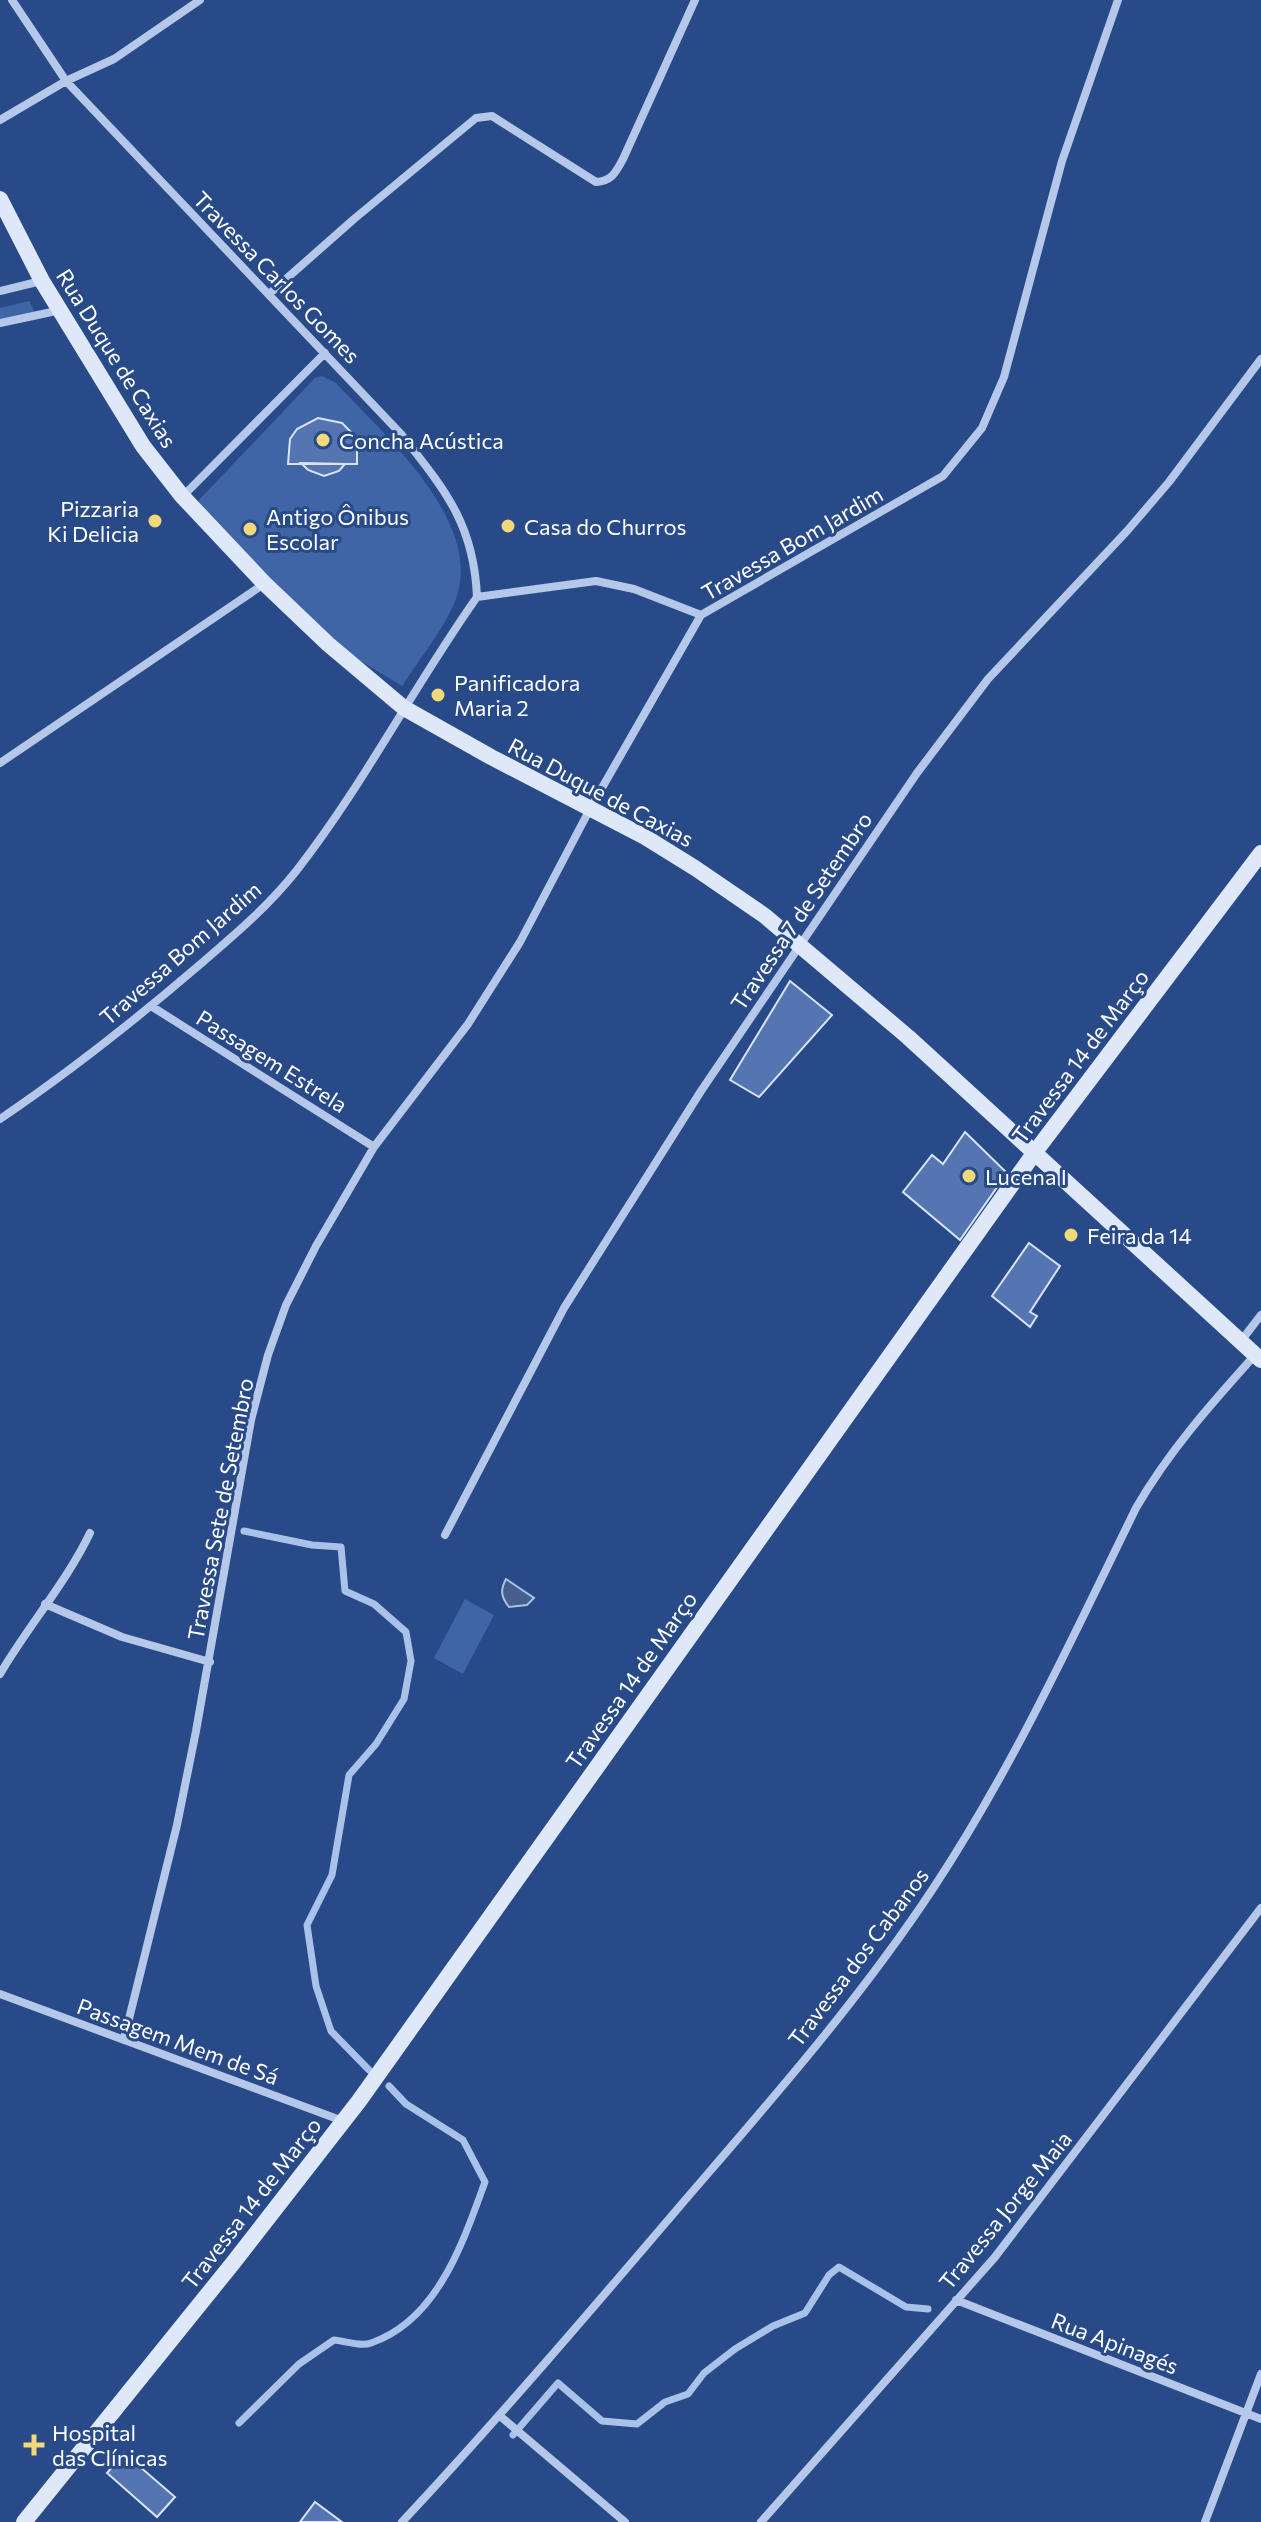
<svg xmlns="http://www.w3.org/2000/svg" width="1261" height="2522" viewBox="0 0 1261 2522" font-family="Commissioner,sans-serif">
  <rect width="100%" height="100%" fill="#284a89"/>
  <!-- green -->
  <path fill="#4065a7" d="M29,301L38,319L0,327V308Z
    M322,376L336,383C382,433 478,516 458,592C451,620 418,661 402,686L359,660L315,626L199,505V500L315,378Z
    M465,1599L494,1615L463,1674L434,1658Z"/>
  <!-- water -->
  <path fill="#475f8d" stroke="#aac2e9" stroke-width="2" d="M506,1579L534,1598L527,1605L509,1607C501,1597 500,1590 506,1579Z"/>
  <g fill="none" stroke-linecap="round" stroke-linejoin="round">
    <!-- stream -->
    <path stroke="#aac2e9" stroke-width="7" d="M244,1531L312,1545L341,1547L345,1591L374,1604L406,1632L411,1661L404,1699L376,1744L349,1775L332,1875L307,1925L316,1986L331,2031L369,2070
      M239,2423L299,2364L334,2340C345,2341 361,2347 371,2343C438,2320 463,2242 485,2182L463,2140L406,2104L389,2086
      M513,2435L558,2383L602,2421L637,2424L665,2402L688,2394L704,2373L735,2349L773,2326L805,2313L829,2275L839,2267L906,2307L928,2309"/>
  </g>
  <!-- building -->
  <path fill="#5575b2" stroke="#d9e4f7" stroke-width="2" d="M318,418L342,423L351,432L357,442V464H288L290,439L297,429Z
    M301,463L345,464L339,471L324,476L308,470Z
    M790,981L832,1015L759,1097L730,1080Z
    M965,1132L1007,1173L960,1240L903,1192L932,1155L943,1164Z
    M1029,1243L1060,1266L1030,1312L1037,1316L1030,1327L992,1296Z
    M124,2453L175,2497L157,2517L107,2473Z
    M315,2502L342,2522H300Z"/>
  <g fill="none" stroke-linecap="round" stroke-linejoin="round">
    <!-- street -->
    <path stroke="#b5c8e9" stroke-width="8" d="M12,0L66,81L401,434C444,489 474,523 477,597
      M0,120L66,81L114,59L200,0
      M0,291L41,281
      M269,294L354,219L476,118L492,116L596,182C612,181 616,172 623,159L695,0
      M0,323L61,310
      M183,496L325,353
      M0,763L264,584
      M151,1006L374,1147
      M0,1119C68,1073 134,1021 197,967C232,937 268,907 297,870C364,784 414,686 477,597L596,581L634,589L701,615L943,476L982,428L1004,377L1062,161L1118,0
      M1241,1341L1261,1315
      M445,1535L564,1308L701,1091L917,773L988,679L1127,531L1169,482L1261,359
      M45,1604L122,1637L210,1662
      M0,1674C28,1626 66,1583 90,1533
      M0,1994L343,2121
      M124,2039L177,1825L196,1731L251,1420L268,1355L286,1305L316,1246L374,1147L468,1024L520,942L591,807L701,615
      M956,2300L1261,2419
      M500,2416L625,2522
      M402,2522C500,2417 593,2308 686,2199C772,2099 861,1998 934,1887C1013,1767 1073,1637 1136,1508C1169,1451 1211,1404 1255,1355
      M761,2522L995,2257L1261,1908
      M1205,2522L1261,2374"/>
    <!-- secondary -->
    <path stroke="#dfe8f8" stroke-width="16" d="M0,199L42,281L143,446L182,496L264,583L328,644L404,708L491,757L645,837L695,868L765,916L908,1037L1261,1360
      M24,2522L233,2263L359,2101L1035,1152L1261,853"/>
  </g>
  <!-- markers -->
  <g fill="#f1d97b" stroke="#284a89" stroke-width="3">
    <circle cx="323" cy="440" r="8"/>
    <circle cx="155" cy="521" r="8"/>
    <circle cx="508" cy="526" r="8"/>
    <circle cx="250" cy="529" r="8"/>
    <circle cx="438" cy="695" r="8"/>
    <circle cx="969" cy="1176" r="8"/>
    <circle cx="1071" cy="1235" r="8"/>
    <path d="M30 2433h8v8h8v8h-8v8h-8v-8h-8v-8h8z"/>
  </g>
  <g text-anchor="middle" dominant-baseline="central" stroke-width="6" stroke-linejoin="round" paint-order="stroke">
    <!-- street labels -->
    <g font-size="22" fill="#fff" stroke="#284a89">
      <text transform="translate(277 277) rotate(46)">Travessa Carlos Gomes</text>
      <text transform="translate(117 358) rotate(58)">Rua Duque de Caxias</text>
      <text transform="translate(792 543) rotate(-30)">Travessa Bom Jardim</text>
      <text transform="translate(601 792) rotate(28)">Rua Duque de Caxias</text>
      <text transform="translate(801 911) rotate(-56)">Travessa 7 de Setembro</text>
      <text transform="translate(180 953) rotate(-41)">Travessa Bom Jardim</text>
      <text transform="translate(1080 1056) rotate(-53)">Travessa 14 de Março</text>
      <text transform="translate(272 1061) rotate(32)">Passagem Estrela</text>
      <text transform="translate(220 1509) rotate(-79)">Travessa Sete de Setembro</text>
      <text transform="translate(631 1680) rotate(-55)">Travessa 14 de Março</text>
      <text transform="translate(858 1957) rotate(-53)">Travessa dos Cabanos</text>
      <text transform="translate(178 2041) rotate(20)">Passagem Mem de Sá</text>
      <text transform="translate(251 2203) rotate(-52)">Travessa 14 de Março</text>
      <text transform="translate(1005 2210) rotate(-51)">Travessa Jorge Maia</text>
      <text transform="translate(1115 2343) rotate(21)">Rua Apinagés</text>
    </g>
    <!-- poi labels -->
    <g font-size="22" fill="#fff" stroke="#284a89" text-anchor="start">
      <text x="339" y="440">Concha Acústica</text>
      <text x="139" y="508" text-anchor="end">Pizzaria<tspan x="139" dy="25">Ki Delicia</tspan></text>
      <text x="266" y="516">Antigo Ônibus<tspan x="266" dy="25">Escolar</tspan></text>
      <text x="524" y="526">Casa do Churros</text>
      <text x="454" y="682">Panificadora<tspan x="454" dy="25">Maria 2</tspan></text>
      <text x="985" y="1176">Lucena I</text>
      <text x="1087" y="1235">Feira da 14</text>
      <text x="52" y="2432">Hospital<tspan x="52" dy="25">das Clínicas</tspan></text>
    </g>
  </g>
</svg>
